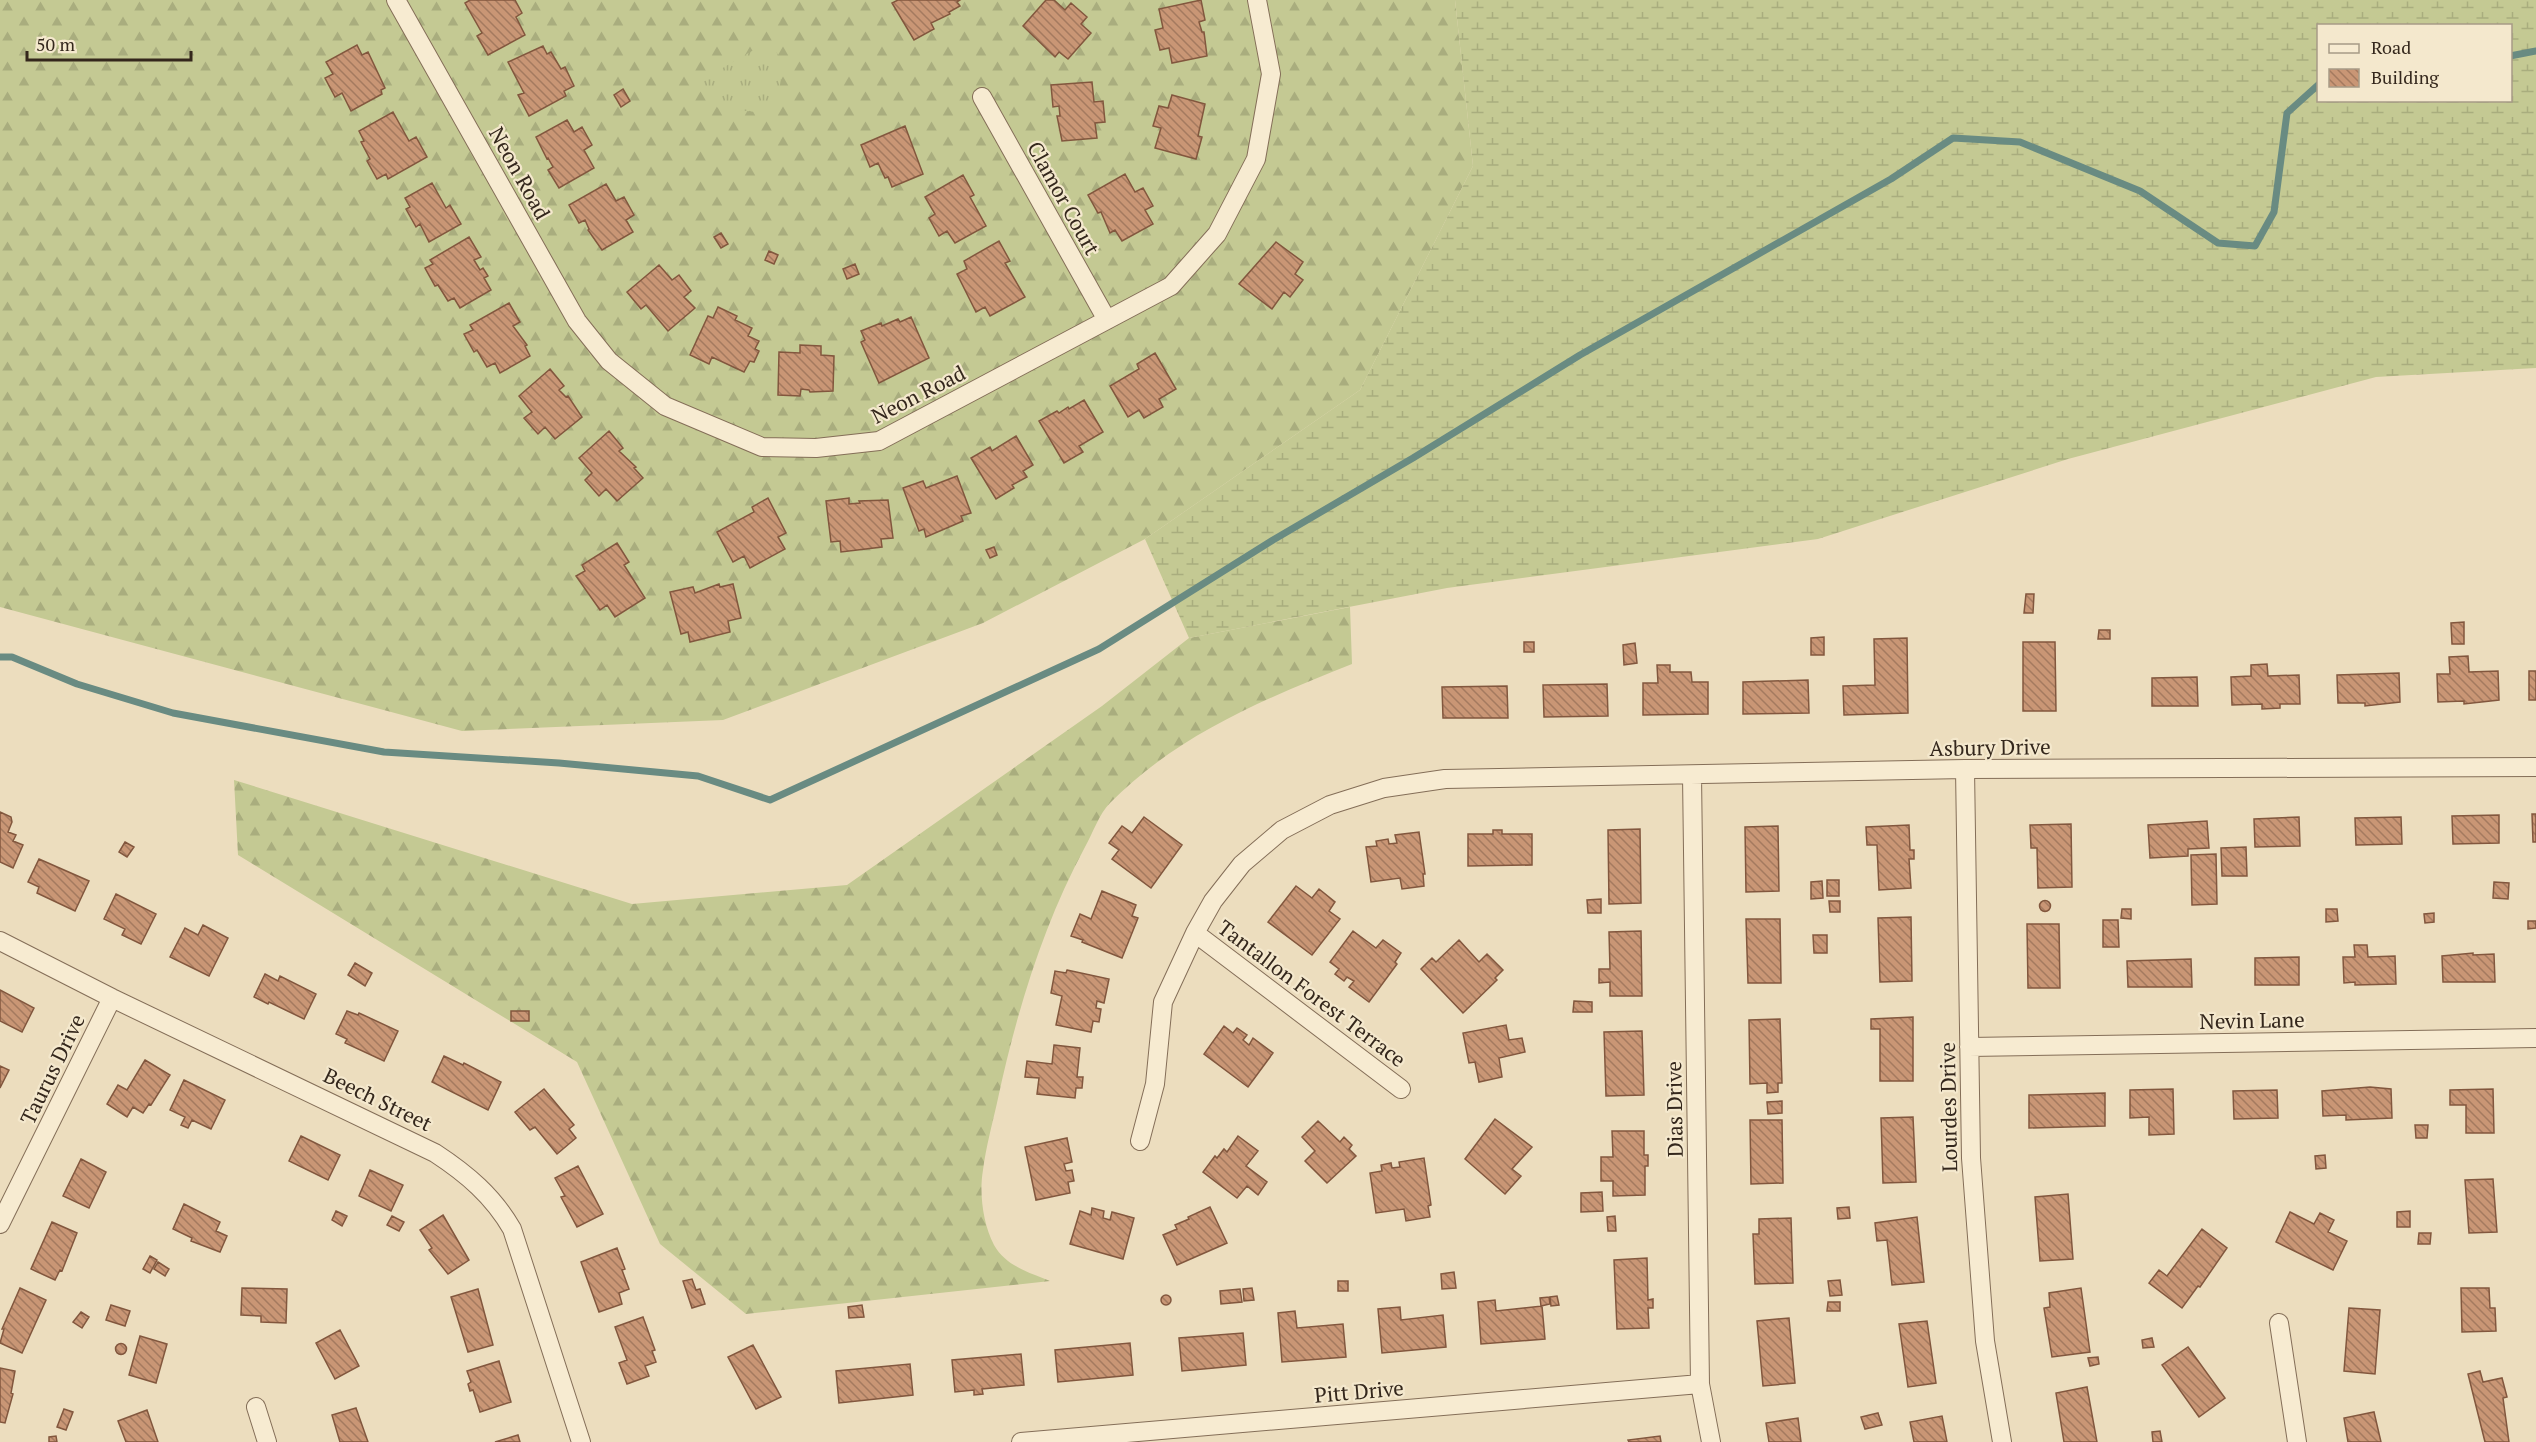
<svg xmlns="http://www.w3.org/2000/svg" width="2536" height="1442" viewBox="0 0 2536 1442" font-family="'PT Serif',serif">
  <defs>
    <pattern id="forest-firs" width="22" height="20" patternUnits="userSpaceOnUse" patternTransform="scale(1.5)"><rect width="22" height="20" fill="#c4c993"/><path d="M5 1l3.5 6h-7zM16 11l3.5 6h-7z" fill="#a9ad7e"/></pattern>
    <pattern id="wetland-marsh" width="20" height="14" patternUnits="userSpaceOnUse" patternTransform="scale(1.5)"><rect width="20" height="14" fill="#c4c993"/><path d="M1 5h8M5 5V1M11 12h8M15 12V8" fill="none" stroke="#a9ad7e"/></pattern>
    <pattern id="park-tufts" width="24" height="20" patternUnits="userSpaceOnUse" patternTransform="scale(1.5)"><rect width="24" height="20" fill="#c4c993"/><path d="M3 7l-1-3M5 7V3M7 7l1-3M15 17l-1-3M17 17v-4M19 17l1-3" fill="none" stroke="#a9ad7e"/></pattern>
    <pattern id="building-back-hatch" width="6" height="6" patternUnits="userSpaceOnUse" patternTransform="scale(1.5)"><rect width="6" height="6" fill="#c99675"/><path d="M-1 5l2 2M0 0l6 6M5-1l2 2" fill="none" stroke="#a47a5f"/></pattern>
  </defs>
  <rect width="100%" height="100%" fill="#ecddbe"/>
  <!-- forest -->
  <path fill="url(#forest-firs)" d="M0,0H1455L1473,166L1360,390L1145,539L983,623L723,720L462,731L0,607Z
    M1350,607L1352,664C1264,699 1177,735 1110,803C1099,814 1093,833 1085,847C1042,927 1016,1014 997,1103C992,1125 986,1147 983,1170C979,1193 983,1224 994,1245C1006,1266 1028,1272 1050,1281L746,1314L660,1244L577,1062L238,855L234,780L632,904L847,885L1102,706L1189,638Z"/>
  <!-- wetland -->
  <path fill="url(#wetland-marsh)" fill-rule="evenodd" d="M1455,0H2536V368L2376,377L2068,459L1818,539L1447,588L1189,638L1145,539L1360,390L1473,166ZM2318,26H2510V100H2318Z"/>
  <!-- park -->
  <path fill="url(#park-tufts)" d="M769,41L784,64L777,100L756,112L718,108L702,80Z"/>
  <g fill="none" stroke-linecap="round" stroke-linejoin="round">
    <!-- stream -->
    <path stroke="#698b82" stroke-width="7" d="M2510,56L2536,51
      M0,657H12L77,684L173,713L384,752L559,763L698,776L770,800L1099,649L1273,540L1413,458L1580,355L1891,179L1953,138L2020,142L2140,191L2218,243L2255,246L2274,212L2287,113L2318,85"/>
  </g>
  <!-- building -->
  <path fill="url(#building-back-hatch)" stroke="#82573e" stroke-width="1.5" d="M470,0H515L522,13L516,17L525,35L488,55L477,36L482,33L465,3Z
    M898,0H960L957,2L960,6L949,12L950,14L931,23L934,29L914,40L892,3Z
    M1046,0H1054L1065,10L1071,3L1087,17L1081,24L1091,33L1068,59L1059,52L1055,57L1023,26Z
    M1201,0L1205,20L1199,22L1202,32H1204L1207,56L1172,63L1169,48L1160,50L1155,30L1163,28L1159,9Z
    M357,45L362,55L368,52L385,88L381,90L382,94L351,111L342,93L335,97L325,78L333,74L326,62Z
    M543,46L547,54L551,52L561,69L565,67L574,86L564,91L566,96L529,116L518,95L524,93L508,62Z
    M1092,82L1094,102L1103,101L1105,122L1095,123L1097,138L1062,141L1057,116H1060L1059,106L1053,107L1051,85Z
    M623,89L630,101L621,107L614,95Z
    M1172,95L1205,104L1198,136L1202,137L1196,159L1155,148L1161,128L1153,126L1159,106L1168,108Z
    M393,112L409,141L416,137L427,157L388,179L386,174L377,179L367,161L370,159L361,142L364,141L359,131Z
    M567,120L574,132L582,127L592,145L584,150L594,168L559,188L548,170L553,167L548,158L547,159L536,137Z
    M905,126L923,174L892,187L888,177L885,178L878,163L870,167L861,145Z
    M1125,174L1135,192L1143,188L1153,206L1145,210L1153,224L1122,241L1115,230L1110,233L1101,212L1098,213L1088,195Z
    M963,175L974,195L970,197L986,226L955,243L947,231L939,236L929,218L935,214L925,197Z
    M432,183L446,208L450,205L461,224L429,242L420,224L416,227L406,209L410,207L405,198Z
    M606,184L616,201L624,197L634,215L626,220L633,232L602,250L588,230L589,229L585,220L579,223L569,205Z
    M721,233L728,244L721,248L714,237Z
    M469,237L481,257L474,260L480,270L483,268L488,276L484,278L491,290L460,308L454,298L448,301L438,285L435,286L425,268L433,264L430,260Z
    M999,241L1010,261L1005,263L1025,297L990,316L985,307L976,312L957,274L967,269L964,261Z
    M1276,242L1303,262L1295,274L1303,280L1290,297L1284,292L1272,309L1239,284Z
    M769,251L778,255L774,264L765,260Z
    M855,264L859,274L847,279L843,269Z
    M659,265L672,280L679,275L691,291L684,297L695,308L668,331L646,305L641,309L627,292Z
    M509,303L520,322L513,326L527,345L525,346L530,356L500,373L495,363L487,367L477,350L474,352L464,334L473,330L470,325Z
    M718,307L737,316L735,320L752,328L748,336L759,341L755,349L759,351L754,362L750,361L744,372L712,357L709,364L690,355L708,316L713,318Z
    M911,317L929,358L879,383L861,342L865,340L861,331L881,323L882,326L898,319L900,322Z
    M800,345L821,346V355L834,356L833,391L810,392L809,390L801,389L800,396L778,395L779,352L800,353Z
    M1155,353L1176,389L1159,399L1163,407L1144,418L1139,410L1128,417L1110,386L1139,369L1137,364Z
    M550,369L564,386L559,390L566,397L568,396L582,417L555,439L545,427L538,434L524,418L532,412L519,396Z
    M1084,400L1103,432L1079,446L1083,452L1064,463L1039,421L1057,411L1059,413L1068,407L1069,409Z
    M609,431L623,448L619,451L636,467L634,468L643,478L617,501L606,489L599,496L585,480L592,473L579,458Z
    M1016,436L1033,465L1023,471L1027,477L1012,485L1014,488L996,499L971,458L990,447L992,451Z
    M957,476L971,513L961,516L963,521L926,537L924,529L919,531L903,488L923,481L926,488Z
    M768,498L786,533L778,537L785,549L750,568L744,556L733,562L717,532L754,512L752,507Z
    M849,498V504L860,503L859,501L888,500L893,538L881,539L882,547L841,552L840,541L831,542L826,501Z
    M617,543L629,562L624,565L645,598L615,617L607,605L600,610L576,576L585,571L582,565Z
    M994,547L997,555L990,558L986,550Z
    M719,584L720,587L733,584L741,618L728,621L730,632L690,642L688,632L681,634L670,592L693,587L695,593Z
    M2026,594H2034L2033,613H2024Z
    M2464,622V644H2452L2451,623Z
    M2099,630H2110V639H2098Z
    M1824,637V655H1811V638Z
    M1907,638L1908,713L1844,715L1843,686L1875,685L1874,639Z
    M1524,642H1534V652H1524Z
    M2023,642H2055L2056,711H2023Z
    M1635,643L1637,663L1624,665L1623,645Z
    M2468,656L2469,672L2498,671L2499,700L2464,704V701L2438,702L2437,674H2450L2449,657Z
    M2267,664L2268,676L2299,675L2300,704H2280V708L2262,709V704L2232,705L2231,677L2251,676V665Z
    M1657,665H1670V672H1691L1692,682H1708V714L1643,715V683H1658Z
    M2529,671H2536V700H2529Z
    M2399,673L2400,702L2365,706V703H2338L2337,675Z
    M2197,677L2198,706H2152V678Z
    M1808,680L1809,713L1743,714V682Z
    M1607,684L1608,716L1544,717L1543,685Z
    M1507,686L1508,718H1443L1442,687Z
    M0,812L11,817L12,822L8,832L16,835L13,841L23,845L13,868L0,862Z
    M2532,814H2536V842H2533Z
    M2499,815V843L2453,844L2452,816Z
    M1144,817L1182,845L1151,888L1112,859L1119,850L1109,843L1122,826L1132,833Z
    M2299,817L2300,846L2255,847L2254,819Z
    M2401,817L2402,844L2356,845L2355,818Z
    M2207,821L2209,848L2188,849V856L2150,858L2148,825Z
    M2071,824L2072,887L2038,888L2037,848H2031L2030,825Z
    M1909,825L1910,850H1914V859H1909L1911,888L1879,890L1877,845H1867L1866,827Z
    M1778,826L1779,891L1746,892L1745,827Z
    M1640,829L1641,903L1609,904L1608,830Z
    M1493,830H1502V834H1532V865L1468,866V834H1493Z
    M1419,832L1425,874H1423L1424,886L1402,889L1400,878L1371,882L1366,847L1377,846L1376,841L1388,839L1389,844L1397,843L1395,835Z
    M125,842L134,847L127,857L119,852Z
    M2246,847L2247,876H2222L2221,848Z
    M2216,854L2217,904L2192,905L2191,855Z
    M39,859L89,881L75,911L37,893L39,887L28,882Z
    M1827,880H1839V896H1827Z
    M1822,881L1823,898L1811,899V882Z
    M2494,882L2509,883L2508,899L2493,898Z
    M1296,886L1312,898L1319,889L1335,902L1329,911L1340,919L1312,955L1268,922Z
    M1102,891L1136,905L1132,916L1138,918L1122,958L1082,942L1083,940L1071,936L1080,914L1091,919Z
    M116,894L156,914L141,944L122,935L125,929L104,919Z
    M1601,899V913H1588L1587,900Z
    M2039.5 906a5.5 5.5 0 1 1 11 0a5.5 5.5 0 1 1-11 0Z
    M1829,901H1840V912H1830Z
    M2122,909H2131V919L2121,918Z
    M2326,909H2337L2338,921L2326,922Z
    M2434,913V922L2425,923L2424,914Z
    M1911,917L1912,981L1880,982L1878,918Z
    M1746,919H1780L1781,983H1748Z
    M2103,920H2118L2119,947H2103Z
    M2528,921H2536V928L2528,929Z
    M2027,924H2059L2060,988H2028Z
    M203,925L228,938L209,976L170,957L185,928L198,935Z
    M1353,931L1376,948L1383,940L1401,953L1395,962L1397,964L1369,1002L1349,987L1354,981L1347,977L1344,981L1335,974L1339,969L1330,962Z
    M1641,931L1642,996H1610V982L1599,983V969H1610L1609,932Z
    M1813,935H1827V953H1814Z
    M1459,940L1479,962L1487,954L1503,970L1495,978L1497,980L1463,1013L1421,969L1432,958L1436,962Z
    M2354,945H2367L2368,957L2395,956L2396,984L2355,985V982L2344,983L2343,957H2355Z
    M2473,953V955L2494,954L2495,982H2443L2442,956Z
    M2299,957V985H2255V958Z
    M2191,959L2192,987H2128L2127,961Z
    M355,963L372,973L365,986L348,975Z
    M1067,970L1109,979L1104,1003L1097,1001L1096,1008L1101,1009L1099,1022L1093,1021L1091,1032L1056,1025L1062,996L1051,993L1055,971L1066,973Z
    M265,974L278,981L280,976L316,994L304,1019L269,1002L268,1004L254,997Z
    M0,990L34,1008L22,1032L0,1021Z
    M1574,1001L1592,1002V1012H1573Z
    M347,1011L358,1015L359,1013L398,1031L384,1061L345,1043L347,1039L336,1034Z
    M511,1011H529V1021H511Z
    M1913,1017V1081H1880V1029H1871V1019Z
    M1780,1019L1782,1083H1778V1092L1767,1093V1083L1750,1084L1749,1020Z
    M1506,1025L1509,1040L1522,1038L1525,1052L1499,1058L1502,1077L1479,1082L1475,1062L1469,1063L1463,1033Z
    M1224,1026L1233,1033L1237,1028L1247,1035L1243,1040L1249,1045L1253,1038L1273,1053L1248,1087L1204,1054Z
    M1642,1031L1644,1095L1606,1096L1604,1032Z
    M1054,1045L1080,1048L1077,1077H1083L1082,1088H1076L1075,1098L1037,1094L1039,1078L1025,1077L1027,1061L1052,1064Z
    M444,1056L463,1065L464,1063L501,1082L488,1110L432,1082Z
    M145,1060L170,1075L151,1105L149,1104L143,1113L133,1107L127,1117L107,1104L118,1085L127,1090Z
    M0,1066L9,1070L0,1088Z
    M184,1080L225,1100L211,1129L192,1120L188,1128L181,1125L185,1117L170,1110Z
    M2370,1087L2391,1089L2392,1118L2346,1120V1115L2323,1116L2322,1091Z
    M544,1089L574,1125L569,1129L576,1138L557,1154L535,1127L530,1130L515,1112Z
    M2173,1089L2174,1134L2149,1135V1117L2130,1118V1090Z
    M2493,1089L2494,1133H2466V1105H2450V1090Z
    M2277,1090L2278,1118L2234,1119L2233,1091Z
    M2105,1093V1126L2029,1128V1095Z
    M1782,1101V1113L1768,1114L1767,1102Z
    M1913,1117L1916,1182L1883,1183L1881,1118Z
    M1495,1119L1532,1147L1512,1169L1521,1176L1505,1194L1465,1159Z
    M1750,1120H1782L1783,1183L1751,1184Z
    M1318,1121L1340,1142L1344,1137L1352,1145L1349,1149L1356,1156L1327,1183L1305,1161L1315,1151L1302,1137Z
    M2415,1125H2428L2427,1138H2416Z
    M1612,1131H1644V1155H1648V1166H1645V1195L1613,1196V1181H1601V1157H1613Z
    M301,1136L340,1155L328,1180L289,1161Z
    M1238,1136L1258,1151L1246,1166L1267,1182L1258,1195L1247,1186L1237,1198L1203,1172L1215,1156L1217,1158L1224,1149L1227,1152Z
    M1067,1138L1072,1162L1064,1164L1066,1171L1072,1170L1074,1181L1068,1182L1070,1193L1036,1200L1025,1147Z
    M2325,1155L2326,1168L2316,1169L2315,1156Z
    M1424,1158L1431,1205L1428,1206L1430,1217L1406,1221L1404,1209L1376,1213L1370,1173L1382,1171L1381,1165L1391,1163L1392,1168L1400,1167L1399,1162Z
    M81,1159L106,1172L89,1208L63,1196Z
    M578,1166L603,1214L577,1227L561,1197L565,1196L555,1178Z
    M370,1170L403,1185L391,1211L359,1196Z
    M2493,1179L2497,1232L2469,1233L2465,1180Z
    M1602,1192L1603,1211L1581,1212V1193Z
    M2068,1194L2073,1259L2040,1261L2035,1197Z
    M184,1204L220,1222L216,1231L227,1236L220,1252L191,1241L192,1238L173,1229Z
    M1210,1207L1227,1243L1177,1265L1163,1235L1177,1229L1175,1225L1189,1219L1188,1217Z
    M1849,1207L1850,1218L1838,1219L1837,1208Z
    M1092,1208L1104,1211L1103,1218L1110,1220L1112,1212L1134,1218L1123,1259L1070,1244L1080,1211L1091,1215Z
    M336,1211L347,1216L342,1226L332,1220Z
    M2410,1211V1227H2397V1212Z
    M2290,1212L2314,1224L2320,1213L2334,1220L2328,1232L2347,1241L2333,1270L2276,1242Z
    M443,1215L469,1260L448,1274L429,1250L432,1248L420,1230Z
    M392,1216L404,1222L399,1231L387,1225Z
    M1615,1216L1616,1231H1608L1607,1217Z
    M1917,1217L1924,1282L1892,1285L1887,1240L1877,1241L1875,1223Z
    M1791,1218L1793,1283L1755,1284L1753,1234H1759V1219Z
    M52,1222L77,1233L62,1271L60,1270L55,1280L31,1269Z
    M2202,1229L2227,1248L2200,1287L2198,1286L2182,1308L2149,1283L2159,1270L2167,1276Z
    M2419,1233H2431L2430,1244H2418Z
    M617,1248L625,1269L622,1270L629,1289L619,1293L622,1304L599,1312L581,1262Z
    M150,1256L157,1260L150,1273L143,1269Z
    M1647,1258L1648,1300L1653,1299V1308H1648L1649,1328L1617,1329L1614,1260Z
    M158,1262L169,1269L165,1276L154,1269Z
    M1454,1272L1456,1288L1442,1289L1441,1274Z
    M692,1279L696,1290L700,1289L705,1304L692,1308L683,1281Z
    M1840,1280L1842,1295L1830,1296L1828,1281Z
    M1338,1281H1348V1291H1338Z
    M20,1288L46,1300L22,1353L0,1343L4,1329H2Z
    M242,1288L287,1289L286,1323L261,1322V1316L241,1315Z
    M1252,1288L1254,1300L1244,1301L1243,1289Z
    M2081,1288L2090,1352L2052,1357L2044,1308L2050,1307L2049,1293Z
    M2461,1288H2489L2490,1308H2495L2496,1331L2462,1332Z
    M478,1289L493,1345L468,1352L451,1297Z
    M1240,1289L1242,1302L1221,1304L1220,1291Z
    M1161 1300a5 5 0 1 1 10 0a5 5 0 1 1-10 0Z
    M1557,1296L1559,1305L1551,1306L1550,1297Z
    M1549,1297L1550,1304L1541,1306L1540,1298Z
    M1495,1300L1496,1311L1542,1306L1545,1339L1481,1344L1478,1302Z
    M1828,1302H1840V1311H1827Z
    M111,1305L130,1311L125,1326L106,1320Z
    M862,1305L864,1317L849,1318L848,1307Z
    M1400,1307L1401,1320L1443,1315L1446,1347L1382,1353L1378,1309Z
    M2349,1308L2380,1310L2375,1374L2344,1371Z
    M1295,1311L1297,1328L1343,1324L1346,1357L1282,1362L1278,1313Z
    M81,1312L89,1317L82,1328L73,1322Z
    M643,1317L655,1350L652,1351L656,1362L645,1366L649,1376L627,1384L619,1363L627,1360L615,1327Z
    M1789,1318L1795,1383L1763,1386L1757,1321Z
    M1927,1321L1936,1383L1908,1387L1899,1324Z
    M340,1330L359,1366L335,1379L316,1343Z
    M1243,1333L1246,1365L1182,1371L1179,1338Z
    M140,1336L167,1344L156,1383L129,1375Z
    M2152,1338L2154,1347L2143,1348L2142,1340Z
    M1130,1343L1133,1375L1058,1382L1055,1350Z
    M115.5 1349a5.5 5.5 0 1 1 11 0a5.5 5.5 0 1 1-11 0Z
    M753,1345L781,1397L756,1409L728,1357Z
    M2188,1347L2225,1398L2199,1417L2162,1365Z
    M1021,1354L1024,1385L982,1389L983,1394L974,1395V1390L955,1392L952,1360Z
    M2098,1357L2099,1364L2090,1366L2088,1358Z
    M499,1361L511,1402L480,1412L473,1390L470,1391L468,1384L471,1382L467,1371Z
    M910,1364L913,1395L839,1403L836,1371Z
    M0,1368L15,1371L11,1393L13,1394L5,1423L0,1422Z
    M2480,1371L2483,1382L2502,1378L2507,1397L2503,1398L2509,1442H2485L2468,1374Z
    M2087,1387L2097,1442H2064L2056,1393Z
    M356,1408L368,1442H340L332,1415Z
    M64,1409L73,1412L66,1430L57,1427Z
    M147,1410L158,1442H126L118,1421Z
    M2374,1412L2381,1442H2348L2344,1418Z
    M1878,1413L1882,1425L1865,1429L1861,1417Z
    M1942,1416L1947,1442H1914L1910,1422Z
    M1798,1418L1801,1442H1769L1766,1423Z
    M2160,1431L2162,1442H2153L2152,1432Z
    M518,1435L520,1442H495Z
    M56,1436L57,1442H49V1437Z
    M1660,1436L1661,1442H1629L1628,1440Z"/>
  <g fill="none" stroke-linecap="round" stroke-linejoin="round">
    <defs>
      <path id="street" d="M396,0L577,321L609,361L665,406L762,447L816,448L879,441L1171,286L1217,234L1256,159L1271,74L1257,0
        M982,97L1107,320
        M1965,769L1971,1158L1985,1341L2002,1442
        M1692,775L1700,1384L1711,1442
        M1195,933L1401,1089
        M0,941L112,998L435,1153C467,1174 493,1196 512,1229L581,1442
        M1969,1047L2536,1038
        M1140,1141L1155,1084L1163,1002L1195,933L1213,901L1242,864L1282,830L1330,805L1384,788L1445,779L1965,769L2536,767
        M0,1224L112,998
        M2279,1323L2297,1442
        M256,1407L267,1442
        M1021,1442L1700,1384"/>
    </defs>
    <!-- street casing -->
    <use href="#street" stroke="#846e58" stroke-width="20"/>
    <!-- street -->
    <use href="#street" stroke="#f7ebd1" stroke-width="18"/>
  </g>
  <g text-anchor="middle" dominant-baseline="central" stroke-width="4.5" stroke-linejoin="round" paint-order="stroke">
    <!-- street labels -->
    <g font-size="21" fill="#34271c" stroke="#f4e8cd">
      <text transform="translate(520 173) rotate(61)">Neon Road</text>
      <text transform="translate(1064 198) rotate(61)">Clamor Court</text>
      <text transform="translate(918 394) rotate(-27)">Neon Road</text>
      <text transform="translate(1990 747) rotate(-1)">Asbury Drive</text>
      <text transform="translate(1312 993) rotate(37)">Tantallon Forest Terrace</text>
      <text transform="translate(2252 1020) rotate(-1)">Nevin Lane</text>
      <text transform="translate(52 1069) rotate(-64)">Taurus Drive</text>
      <text transform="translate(378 1099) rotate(26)">Beech Street</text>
      <text transform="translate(1948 1107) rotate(-91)">Lourdes Drive</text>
      <text transform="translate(1674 1109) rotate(-91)">Dias Drive</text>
      <text transform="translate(1359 1391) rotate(-5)">Pitt Drive</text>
    </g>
  </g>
  <!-- legend -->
  <rect x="2317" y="24" width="195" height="78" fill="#f4e8cd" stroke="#a79b86" stroke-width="1.5"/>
  <rect x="2329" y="44" width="30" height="9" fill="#f7ebd1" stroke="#a79b86" stroke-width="1.5"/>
  <text x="2371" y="54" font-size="18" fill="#34271c">Road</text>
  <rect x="2329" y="69" width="30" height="18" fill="url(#building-back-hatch)" stroke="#a79b86" stroke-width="1.5"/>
  <text x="2371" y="84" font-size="18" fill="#34271c">Building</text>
  <!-- scale -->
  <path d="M27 51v9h164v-9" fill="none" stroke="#34271c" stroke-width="3"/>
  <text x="36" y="51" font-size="18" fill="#34271c" stroke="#f4e8cd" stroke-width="4.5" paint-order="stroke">50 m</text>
</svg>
